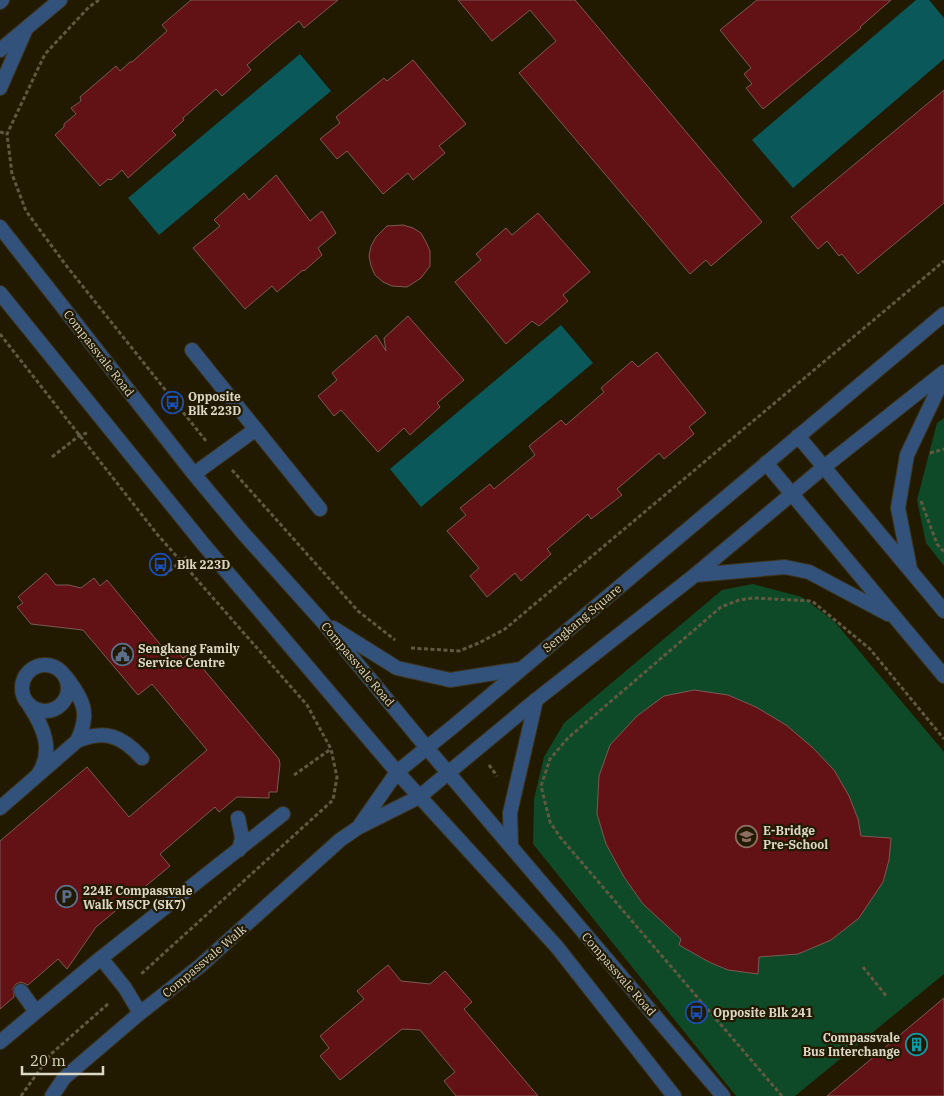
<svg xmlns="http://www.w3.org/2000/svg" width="944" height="1096" viewBox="0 0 944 1096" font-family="'IBM Plex Serif',serif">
  <rect width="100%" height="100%" fill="#221a00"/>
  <!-- green -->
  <path fill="#0e4a27" d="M944,418V566L926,543L917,500L937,423Z
    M753,584L802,597L834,621L944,752V974L795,1096H736L533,844L534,799L544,757L564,723L722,590Z"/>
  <!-- water -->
  <path fill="#0a5859" d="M916,0H929L944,18V59L793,188L752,140Z
    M300,54L331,91L159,235L128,198Z
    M561,325L593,363L421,507L390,469Z"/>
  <!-- building -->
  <path fill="#621114" stroke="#7d5956" d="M191,0H338L304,28L299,21L271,44L247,65L251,70L222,96L216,89L183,118L184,120L172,131L176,135L128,178L122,170L111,180L108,179L100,186L55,135L64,127V124L76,114L71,108L81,101L80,97L116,66L120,71L130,62H132L167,31L162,25Z
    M458,0H575L762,222L711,266L706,260L690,274L519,73L556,41L530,10L492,41Z
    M757,0H891L860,27L861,28L763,109L746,88L752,84L744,74L751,68L720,30Z
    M413,60L466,124L439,146L445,153L413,180L408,173L383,194L347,151L337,159L320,139L340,123L336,117L384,78L387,81Z
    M944,90V203L858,274L842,254L839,256L827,241L818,249L791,217Z
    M276,175L310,221L322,211L336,233L318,248L322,255L304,271L303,270L277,292L272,286L245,309L193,248L220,226L214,220L244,193L249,200Z
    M538,213L590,272L563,295L568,301L539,326L532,321L506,344L455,282L481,260L476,254L506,228L512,235Z
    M403,225L413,228L421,233L426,242L430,251V266L421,278L407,287L392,286L383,282L375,275L371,266L369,256L371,246L376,237L387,226Z
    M408,316L464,380L437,403L440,407L410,435L404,428L378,452L341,410L334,416L318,396L337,380L332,373L376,335L386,351L384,338Z
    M657,352L706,413L689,427L694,434L664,459L659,453L617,489L622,495L591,519L588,514L547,549L551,554L521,581L515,573L487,597L470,576L479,568L447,531L466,515L460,508L490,484L494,489L535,455L529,446L561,420L566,425L604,392L601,388L632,361L638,367Z
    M46,573L56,585H69L81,588L94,578L100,586L107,580L169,655L175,649L183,658L190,653L279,759L280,764L277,792H269V798L237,797L219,812L215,807L160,854L170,866L96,927L67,969L58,959L28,985L21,982L16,984L13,988L14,997L0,1009V841L87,767L129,817L207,750L152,684L138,695L83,630L31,624L17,607L23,603L18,597Z
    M694,690L728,695L756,707L786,725L812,747L834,770L849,796L858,819L861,836L891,838L889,860L883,882L859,918L831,940L798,954L759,957L758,974L728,970L709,962L679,945L681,939L643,904L624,877L606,844L597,814L599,776L610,745L637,716L664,696Z
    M388,965L401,981L430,984L445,971L472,1002L464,1009L538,1096H456L444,1081L455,1072L420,1030L402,1029L340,1080L320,1056L329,1048L320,1036L364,999L357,991Z
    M944,998V1096H827Z"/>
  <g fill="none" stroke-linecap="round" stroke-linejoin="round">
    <defs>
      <path id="service" d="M192,350L320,509
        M194,474L256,429
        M22 688a23 23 0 1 1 46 0a23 23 0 1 1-46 0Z
        M66,677C83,700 91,713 77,741
        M29,705C43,726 54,750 39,773
        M0,808L77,741C105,729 122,736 142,758
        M238,818L242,838L239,850
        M101,958L125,988L140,1013
        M21,991L36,1012
        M0,1042L101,958L283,814"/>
      <path id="minor" d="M798,436L944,611
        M766,463L944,676
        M910,569L898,508L907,455L944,377
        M695,575L785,567L809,572L888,614
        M360,825L397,772L455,725L944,314
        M52,1096L64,1078L140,1013L200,966L340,840L359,827L419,797L536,700L695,575L824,467L944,372"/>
      <path id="tertiary" d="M0,2L2,0
        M0,50L60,0
        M0,88L25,31
        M0,227L194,474L243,533L322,621L427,748L723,1096
        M0,293L204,545L397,772L557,947L674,1096
        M333,628L397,668L450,680L521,669
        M511,846L510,813L536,700"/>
    </defs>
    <!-- service casing -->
    <use href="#service" stroke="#3c341c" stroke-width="16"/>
    <!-- minor casing -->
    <use href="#minor" stroke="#3c341c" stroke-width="16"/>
    <!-- tertiary casing -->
    <use href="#tertiary" stroke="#3c341c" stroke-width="16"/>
    <!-- path -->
    <path stroke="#605942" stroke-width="3" stroke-dasharray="4 2.5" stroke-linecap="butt" d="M99,0L89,7L45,54L7,134L12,174L26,211L65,264L206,441
      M0,132L7,134
      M0,334L157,534L307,705L331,749L337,777L333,800L140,975
      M930,453L944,449
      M52,457L80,435L87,433
      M232,470L358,611L395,640
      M921,501L937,544L944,552
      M164,575L187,557
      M411,648L459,651L479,643L505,629L944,261
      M489,765L497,776
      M294,775L331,749
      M863,967L887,997
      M21,1096L51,1054L109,1003
      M782,1096L560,837L550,822L541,786L550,759L568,738L721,607L739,600L753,598L812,601L870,649L944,739"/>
    <!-- service -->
    <use href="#service" stroke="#32527b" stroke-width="14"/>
    <!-- minor -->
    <use href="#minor" stroke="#32527b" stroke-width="14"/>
    <!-- tertiary -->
    <use href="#tertiary" stroke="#32527b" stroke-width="14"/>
  </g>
  <!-- icons -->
  <defs>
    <symbol id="bus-ring" viewBox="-11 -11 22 22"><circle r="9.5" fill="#221a00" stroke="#1a4fb4" stroke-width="1.5"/><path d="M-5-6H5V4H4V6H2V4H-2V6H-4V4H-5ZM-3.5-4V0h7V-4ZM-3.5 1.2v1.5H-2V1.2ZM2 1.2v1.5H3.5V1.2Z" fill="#1a4fb4"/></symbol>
    <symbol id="civic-ring" viewBox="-11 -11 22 22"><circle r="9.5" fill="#221a00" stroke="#5c6f8a" stroke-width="1.5"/><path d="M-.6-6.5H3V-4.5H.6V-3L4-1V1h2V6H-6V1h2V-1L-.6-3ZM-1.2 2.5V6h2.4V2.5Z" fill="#5c6f8a"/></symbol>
    <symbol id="school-ring" viewBox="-11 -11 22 22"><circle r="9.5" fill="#221a00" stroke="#8d6e63" stroke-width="1.5"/><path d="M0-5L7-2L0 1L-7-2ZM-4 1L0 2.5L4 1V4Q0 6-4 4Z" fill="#8d6e63"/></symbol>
    <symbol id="parking-ring" viewBox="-11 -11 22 22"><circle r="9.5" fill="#221a00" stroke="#5c6f8a" stroke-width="1.5"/><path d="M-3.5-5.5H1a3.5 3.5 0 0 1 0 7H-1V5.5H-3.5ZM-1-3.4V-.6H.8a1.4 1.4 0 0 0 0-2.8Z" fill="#5c6f8a"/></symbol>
    <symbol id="building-ring" viewBox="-11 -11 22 22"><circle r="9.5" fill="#221a00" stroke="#0f9aa8" stroke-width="1.5"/><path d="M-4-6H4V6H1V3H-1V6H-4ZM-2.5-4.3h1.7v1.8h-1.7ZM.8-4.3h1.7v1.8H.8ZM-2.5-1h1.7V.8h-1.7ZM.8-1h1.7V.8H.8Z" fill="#0f9aa8"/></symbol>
  </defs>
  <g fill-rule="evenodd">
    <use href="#bus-ring" x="160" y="390" width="25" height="25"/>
    <use href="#bus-ring" x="148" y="552" width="25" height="25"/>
    <use href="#civic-ring" x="110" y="642" width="25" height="25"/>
    <use href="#school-ring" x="734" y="824" width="25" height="25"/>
    <use href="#parking-ring" x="54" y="884" width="25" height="25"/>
    <use href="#bus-ring" x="684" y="1000" width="25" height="25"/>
    <use href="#building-ring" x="904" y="1032" width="25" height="25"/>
  </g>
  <g text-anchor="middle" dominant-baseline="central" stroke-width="4.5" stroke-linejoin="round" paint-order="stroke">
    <!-- street labels -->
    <g font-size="12" fill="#dcd7c6" stroke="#221a00">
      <text transform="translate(99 353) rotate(52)">Compassvale Road</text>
      <text transform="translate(582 618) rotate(-40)">Sengkang Square</text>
      <text transform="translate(358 664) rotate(50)">Compassvale Road</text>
      <text transform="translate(204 961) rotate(-40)">Compassvale Walk</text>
      <text transform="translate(619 974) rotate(49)">Compassvale Road</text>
    </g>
    <!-- poi labels -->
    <g font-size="12" font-weight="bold" fill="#dcd7c6" stroke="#221a00" text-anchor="start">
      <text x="188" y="396">Opposite<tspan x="188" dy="14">Blk 223D</tspan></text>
      <text x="177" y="564">Blk 223D</text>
      <text x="138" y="648">Sengkang Family<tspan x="138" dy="14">Service Centre</tspan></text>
      <text x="763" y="830">E-Bridge<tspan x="763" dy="14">Pre-School</tspan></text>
      <text x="83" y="890">224E Compassvale<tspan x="83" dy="14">Walk MSCP (SK7)</tspan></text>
      <text x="713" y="1012">Opposite Blk 241</text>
      <text x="900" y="1037" text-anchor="end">Compassvale<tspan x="900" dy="14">Bus Interchange</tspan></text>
    </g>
  </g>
  <!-- scale -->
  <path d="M22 1066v8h81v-8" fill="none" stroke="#dcd7c6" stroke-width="2.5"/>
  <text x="30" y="1066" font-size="15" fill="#dcd7c6" stroke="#221a00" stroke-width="4" paint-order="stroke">20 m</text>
</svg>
